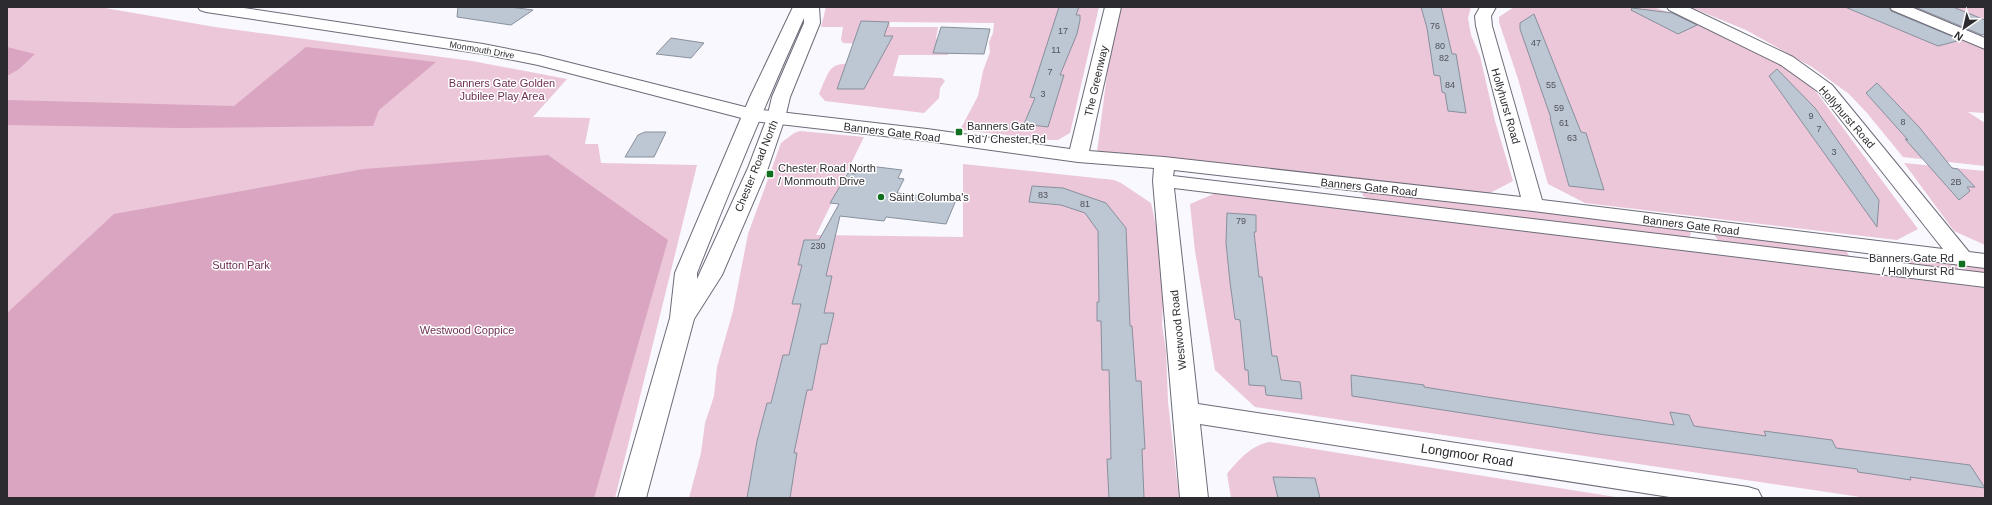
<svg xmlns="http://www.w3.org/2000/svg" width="1992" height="505" viewBox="0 0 1992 505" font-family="Helvetica,sans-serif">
  <rect width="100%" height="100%" fill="#f8f8fe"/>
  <!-- green -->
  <path fill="#ecc6d9" d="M7,7H99L215,27L472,61L567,79L533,117L590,118L585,144H598L601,163L697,165L615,498H7Z
    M826,7H1099L1070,133L1058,140H1051L960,130L978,96L983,71L990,52L989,42L993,33L994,23L889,22L890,27H938L936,39L952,40L948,55H899L893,76L942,78L945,81L940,88L939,98L924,113L825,101L819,94C832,64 828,64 862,63L865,44L843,43L841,40L843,27H821Z
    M1118,7H1471L1468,18L1471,35L1480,56L1495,121L1513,181L1490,193L1097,152L1115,13Z
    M1514,7H1653L1683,17L1736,44L1760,53L1780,64L1806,82L1817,93L1918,229L1897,240L1585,203L1548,184L1518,79L1499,22V17Z
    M1690,7H1883L1985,50V113L1968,112L1985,123V166L1903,157L1867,113L1849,94L1812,67L1746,30Z
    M1913,7H1985V36Z
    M800,131L864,137L816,235L963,237V164L1114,180L1121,183L1151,203L1159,239L1163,302L1162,325L1166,351L1168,402L1179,498H689L701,453L705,423L714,396L717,367L733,311L748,234L781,143L794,133Z
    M1904,163L1985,171V245L1954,231Z
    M1366,190L1686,229L1691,233L1689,239L1370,201L1362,195Z
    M1216,193L1985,288V498H1867L1255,407L1215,370L1195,251L1190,204Z
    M1713,233L1845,248L1850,258L1719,242Z
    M1873,252L1985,265V274L1881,261Z
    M1270,442L1622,498H1231L1227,474C1238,460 1253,444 1270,442Z"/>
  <!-- forest -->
  <path fill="#d9a5c0" d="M7,47L35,54L19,69L7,76Z
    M306,47L436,62L379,110L373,126L179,128L7,125V100L234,106Z
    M548,155L668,240L594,498H7V313L114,214L364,169Z"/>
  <!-- building -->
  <path fill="#bdc6d3" stroke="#88909c" d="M458,7H510L533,10L511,25L457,17Z
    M1059,7H1079L1076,15H1080V20L1077,34L1060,75H1064L1048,127L1024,124L1035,98L1030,97Z
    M1421,7H1441L1452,54H1456L1466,113L1448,111L1445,93L1442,92L1440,76L1434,75L1427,28Z
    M1845,7H1889L1891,11L1961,40L1938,46Z
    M1915,7H1953L1985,20V34L1982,35Z
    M1632,8L1672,13L1697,25L1678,34L1631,10Z
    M1534,14L1581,132L1586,133L1604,190L1569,186L1550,118H1551L1520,29V23Z
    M861,21L889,22L884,36H893L864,89H837Z
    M941,27L990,29L984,54L933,53Z
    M671,38L704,43L691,58L656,54Z
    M1777,69L1815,108L1879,200L1877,227L1769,76Z
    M1877,83L1919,127L1952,168L1958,169L1975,187H1967L1970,191L1959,200L1905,139L1908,140L1866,93Z
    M645,132H666L654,157H625L638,135Z
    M861,165L902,170L898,178L904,179L897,193L956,200L946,224L886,217L884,221L840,216L826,276H832L824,313H834L827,344H821L812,390H807L794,453H797L790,498H747L757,441L767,403H771L783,355H789L801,304H792L802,265H798L804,240H819L839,204L830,203L848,173L856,174Z
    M1032,186L1063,188L1106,203L1126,228L1130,326H1132L1136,381H1141L1144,431L1145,449H1142L1144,498H1109L1107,459H1111L1109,370H1102L1101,321H1097V302H1099L1098,231L1085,213L1061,205L1029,202Z
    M1227,213L1256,215V232H1254L1259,277H1262L1272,356H1277L1281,380L1300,382L1302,399L1266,395L1265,386L1249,385L1248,370H1245L1240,320L1235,319L1230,282L1226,243Z
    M1351,375L1424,385V387L1487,397L1674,425L1670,412L1689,415L1694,426L1766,436L1764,431L1832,440L1836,448L1970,465L1985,488L1910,477L1911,480L1885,476L1858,472L1857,469L1599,434L1352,396Z
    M1273,477L1315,478L1320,498H1278Z"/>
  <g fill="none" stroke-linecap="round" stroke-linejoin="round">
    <defs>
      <path id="minor" d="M198,7H237L483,44L539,55L753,109L927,129L1070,149L1105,7H1121L1089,151L1164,157L1521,197L1476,26L1475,16L1480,7H1496L1491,16L1492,26L1542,200L1943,249L1820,93L1781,65L1669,10L1667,7H1688L1793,57L1832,85L1969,252L1985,254V268L1533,211L1174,170L1173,176L1985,273V287L1174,188L1198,404L1748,487L1758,490L1762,498H1676L1200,424L1208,498H1180L1153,181L1154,168L1078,162L927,141L753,121L538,65L483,54L206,12L200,10Z
        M1890,7H1911L1985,38V49L1892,10Z"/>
      <path id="highway" d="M793,7H819L820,23L790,97L785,118L768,168L722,275L694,319L646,498H618L670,318L675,273L750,97ZM804,18V23L772,97L767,118L748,168L697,279V273C731,187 766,102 804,18Z"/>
    </defs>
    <!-- minor casing -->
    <use href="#minor" stroke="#6c6b78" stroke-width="2"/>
    <!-- highway casing -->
    <use href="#highway" stroke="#6c6b78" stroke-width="2"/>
    <!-- minor -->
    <use href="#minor" fill="#fff" fill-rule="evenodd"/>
    <!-- highway -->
    <use href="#highway" fill="#fff" fill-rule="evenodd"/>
  </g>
  <!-- markers -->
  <g fill="#10701f" stroke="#fff" stroke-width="1.5">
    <rect x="955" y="128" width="8" height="8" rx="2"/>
    <rect x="766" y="170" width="8" height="8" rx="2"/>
    <circle cx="881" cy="197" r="4"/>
    <rect x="1958" y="260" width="8" height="8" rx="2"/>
  </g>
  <g text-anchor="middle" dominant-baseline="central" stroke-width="3" stroke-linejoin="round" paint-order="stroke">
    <!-- number labels -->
    <g font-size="9" fill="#505259">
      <text x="1435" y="26">76</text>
      <text x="1063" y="31">17</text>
      <text x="1536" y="43">47</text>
      <text x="1440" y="46">80</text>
      <text x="1056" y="50">11</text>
      <text x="1444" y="58">82</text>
      <text x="1050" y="72">7</text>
      <text x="1450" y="85">84</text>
      <text x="1551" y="85">55</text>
      <text x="1043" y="94">3</text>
      <text x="1559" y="108">59</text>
      <text x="1811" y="116">9</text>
      <text x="1903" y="122">8</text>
      <text x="1564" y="123">61</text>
      <text x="1819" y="129">7</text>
      <text x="1572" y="138">63</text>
      <text x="1834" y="152">3</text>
      <text x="1956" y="182">2B</text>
      <text x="1043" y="195">83</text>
      <text x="1085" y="204">81</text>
      <text x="1241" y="221">79</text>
      <text x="818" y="246">230</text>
    </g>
    <!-- far-street labels -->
    <g font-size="9" fill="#2b2b30" stroke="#fff">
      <text transform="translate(482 50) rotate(10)">Monmouth Drive</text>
    </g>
    <!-- street labels -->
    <g font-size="11" fill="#2b2b30" stroke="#fff">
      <text transform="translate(1096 81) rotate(-77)">The Greenway</text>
      <text transform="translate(1506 106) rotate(74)">Hollyhurst Road</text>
      <text transform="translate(1847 117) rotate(49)">Hollyhurst Road</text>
      <text transform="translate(892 132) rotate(7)">Banners Gate Road</text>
      <text transform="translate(756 166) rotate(-68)">Chester Road North</text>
      <text transform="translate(1369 187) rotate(6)">Banners Gate Road</text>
      <text transform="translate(1691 225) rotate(7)">Banners Gate Road</text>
      <text transform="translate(1178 330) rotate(-96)">Westwood Road</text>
    </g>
    <!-- park labels -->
    <g font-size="11" fill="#6f3055" stroke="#fff">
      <text x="502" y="83">Banners Gate Golden<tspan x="502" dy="13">Jubilee Play Area</tspan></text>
      <text x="241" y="265">Sutton Park</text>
      <text x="467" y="330">Westwood Coppice</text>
    </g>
    <!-- poi labels -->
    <g font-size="11" fill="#2b2b30" stroke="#fff" text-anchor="start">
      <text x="967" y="126">Banners Gate<tspan x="967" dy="13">Rd / Chester Rd</tspan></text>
      <text x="778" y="168">Chester Road North<tspan x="778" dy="13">/ Monmouth Drive</tspan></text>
      <text x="889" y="197">Saint Columba's</text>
      <text x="1954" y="258" text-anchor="end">Banners Gate Rd<tspan x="1954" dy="13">/ Hollyhurst Rd</tspan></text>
    </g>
    <!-- near-street labels -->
    <g font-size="13" fill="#2b2b30" stroke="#fff">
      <text transform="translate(1467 455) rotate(9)">Longmoor Road</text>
    </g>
  </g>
  <!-- border -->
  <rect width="1992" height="505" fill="none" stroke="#2b2b30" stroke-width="16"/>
  <!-- north arrow -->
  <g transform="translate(1964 28) rotate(214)" stroke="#ffffff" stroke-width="3" paint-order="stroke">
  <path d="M0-3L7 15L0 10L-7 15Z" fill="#2b2b30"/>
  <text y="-6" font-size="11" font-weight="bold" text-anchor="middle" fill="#2b2b30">N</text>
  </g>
</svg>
